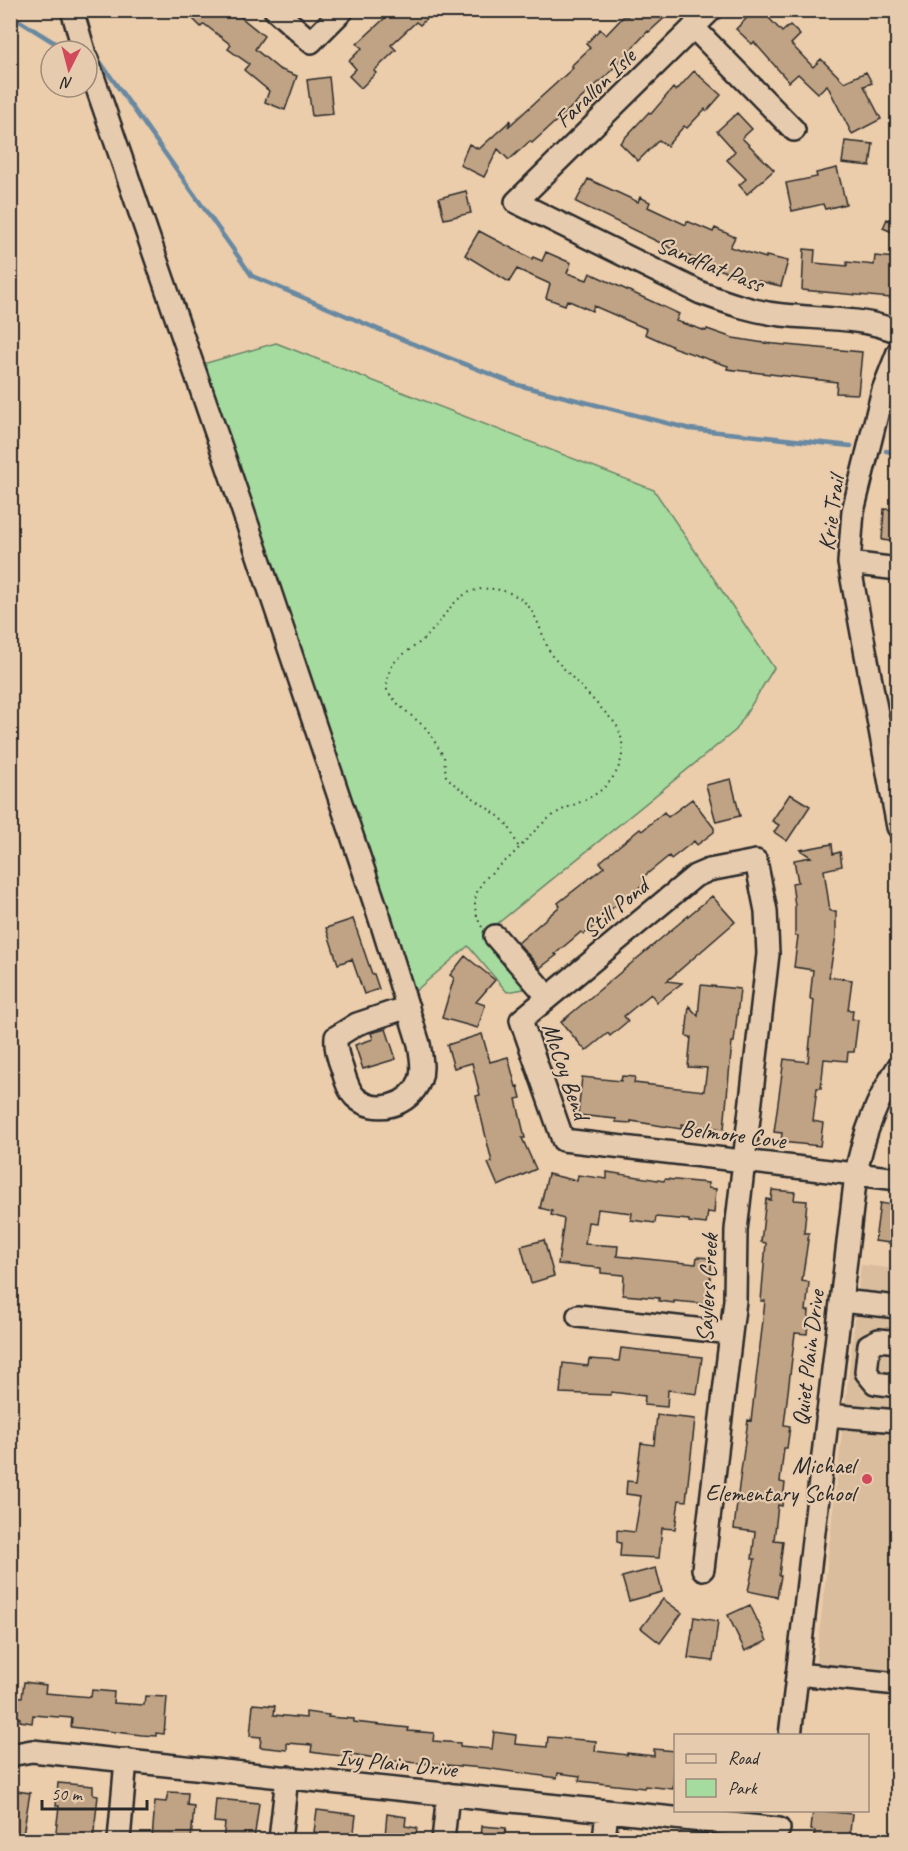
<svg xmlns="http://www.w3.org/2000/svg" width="908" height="1851" viewBox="0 0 908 1851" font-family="Caveat,sans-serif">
  <rect width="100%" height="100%" fill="#ebccab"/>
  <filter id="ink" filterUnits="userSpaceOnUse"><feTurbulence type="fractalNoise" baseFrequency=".0167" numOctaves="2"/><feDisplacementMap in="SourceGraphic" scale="12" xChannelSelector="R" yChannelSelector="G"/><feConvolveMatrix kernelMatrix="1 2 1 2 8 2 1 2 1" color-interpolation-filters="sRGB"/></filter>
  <g filter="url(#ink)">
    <!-- built -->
    <path fill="#dabd9d" d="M861,1265L897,1269V1698L813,1689Z"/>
    <!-- green -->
    <path fill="#a5db9f" stroke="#688365" stroke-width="1.5" d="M276,343L654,490L774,668L736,730L497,924L542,980L530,988L507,992L468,946L413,993L203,364Z"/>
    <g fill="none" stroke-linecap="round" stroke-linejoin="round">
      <!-- stream -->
      <path stroke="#6889a1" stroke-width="4.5" d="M10,15L66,50L77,47
        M96,56L252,276L406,341L518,385L690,429L851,446
        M886,451L898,453"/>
    </g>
    <!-- building -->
    <path fill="#c0a384" stroke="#2b2b2b" stroke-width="1.5" d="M184,10H232L264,36L255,49L279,69L297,76L285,110L265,102L269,91L244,70L249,64L228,49L231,45L204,24L201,27Z
      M380,10H435L420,25L416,22L391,45L396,50L374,71L376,73L361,88L349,76L356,69L349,61L362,48L357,44L386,17Z
      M633,10H673L649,32L648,31L608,74L532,143L530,141L509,160L498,149L484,177L460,165L469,144L479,149L511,120L508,127L573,68L571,66L590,48L586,44L600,29L606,35L625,15L627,16Z
      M755,10H774L768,17L782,32L790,25L800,35L791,44L813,67L821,59L844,82L866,72L872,83L864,86L881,119L852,134L827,85L818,93L798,74L789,82L754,42L752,44L736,29Z
      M694,71L721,95L707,111L705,109L687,128L684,126L667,146L659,140L638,161L620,143L649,112L651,114L673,88L676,91Z
      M329,77L333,114L312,116L307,80Z
      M737,113L752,129L742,138L774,170L747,194L739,185L746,179L727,160L735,151L717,131Z
      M845,141L873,144L870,166L842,163Z
      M837,168L846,204L825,209L823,204L792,211L786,183L817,177L816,173Z
      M588,179L638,202L640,197L650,202L648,207L686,225L687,221L713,232L715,228L735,237L730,247L766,258V256L788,261L781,286L732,275L696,258L695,259L675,250L576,202Z
      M466,191L471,213L444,219L439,198Z
      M887,219L897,223V234L883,228Z
      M479,231L532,259L533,257L542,261L546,252L571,263L567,273L587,280L590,273L679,314L676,321L706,331L707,329L733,338L764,343L862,352L858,394L836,393L837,382L727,369L728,366L672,347V346L645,334L647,329L594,306L592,311L567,300L565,305L546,298L550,284L517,269L509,282L465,255Z
      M804,249L815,250L814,263L847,266V262L874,265L875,256L896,258L891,298L802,290Z
      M884,509L897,510V542L882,540Z
      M731,779L740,816L716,822L706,785Z
      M790,794L810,806L787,841L774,832L779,825L772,821Z
      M692,799L714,828V832L697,845L694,841L671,859L669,856L642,878L646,882L601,917L603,919L584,934L581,932L555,954L557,955L540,968L518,943L560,906L558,903L604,867L600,862L614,850L640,829L642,831L664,812L668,817Z
      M832,844L833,854L840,852L842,866L824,870L830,911H836V936L829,977L852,980L848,1010H853L852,1019L858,1020L854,1052H848L847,1061L824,1059L821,1088H817L813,1121L823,1123L820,1146L781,1142L782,1133L774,1132L784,1059L808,1062L814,1000L810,999L813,970L794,967L798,936H795V906L792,883L798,882L794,860L811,857L800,850Z
      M712,896L735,922L667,981L682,983L657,1002L651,994L624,1016L628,1021L610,1036L608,1033L586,1051L561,1022Z
      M353,919L372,974H374L379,989L364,994L352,959L338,964L326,928Z
      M465,956L495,980L476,1002L485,1005L478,1028L442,1018L454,978L450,975Z
      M701,985L740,989L734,1042H732L724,1129L682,1124L681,1129L631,1121V1123L616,1122V1119L578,1115L582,1077L621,1081L622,1076L635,1077L634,1083L704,1091L707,1068L688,1067L691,1037L686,1036L689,1006L698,1016Z
      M386,1029L396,1059L363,1069L355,1045L373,1039L371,1033Z
      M482,1034L490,1062L508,1057L516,1087L518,1086L521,1098L516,1099L525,1138H522L536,1169L498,1186L488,1163L492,1162L476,1096L480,1095L472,1063L454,1068L447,1045Z
      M607,1172L664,1181L665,1179L708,1183V1188L716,1189L714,1213L708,1212L706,1224L689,1222V1220L656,1217L655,1223L631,1220L632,1213L598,1209L596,1223L588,1222L585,1244L618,1246L617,1256L696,1264L697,1257L712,1258L708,1304L674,1301V1303L659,1301V1298L623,1295L624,1275L601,1273V1268L558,1264L564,1219L551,1215L552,1211L540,1208L548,1174L577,1181L578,1175L607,1179Z
      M772,1190L795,1192L794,1200L807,1201L804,1233H809L802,1281L809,1282L806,1311H809L807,1334L795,1333L784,1425L790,1426L787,1448H784L780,1482L785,1483L782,1506L778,1505L774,1540L783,1541L779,1576H781L777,1597L748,1591L755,1559H752L755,1532L734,1529L739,1486L748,1420L751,1421L762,1329L765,1301H761L766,1243L761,1242L766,1199L771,1200Z
      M880,1203L897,1206V1244L875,1241Z
      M544,1240L554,1276L531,1283L521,1246Z
      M621,1348L702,1357L697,1394L668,1390L667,1407L644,1405L645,1396L611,1392L610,1395L560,1393L563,1363L588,1366L589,1359L619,1361Z
      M657,1415L695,1419L686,1501L679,1500L675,1529L662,1528L659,1558L620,1556L621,1543L617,1542V1530L635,1532L641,1496L626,1494L627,1481L636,1482L641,1443L654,1445Z
      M656,1568L662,1592L629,1601L622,1577Z
      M663,1599L682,1613L660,1643L641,1628Z
      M750,1605L767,1641L745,1651L728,1615Z
      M694,1617L718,1621L713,1661L688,1658Z
      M24,1682L46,1685L45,1693L91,1697L92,1690L114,1692L113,1703L144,1705L145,1696L167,1697L164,1734L156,1733V1736L142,1735L71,1727L72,1718L33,1715L32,1723L20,1721V1718L10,1717V1696L22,1697Z
      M253,1704L275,1706L274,1715L306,1718V1712L329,1715L328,1717L354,1719V1722L409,1728L408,1731L434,1733L433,1741L460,1743V1746L492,1749L494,1732L516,1735L515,1744L547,1747L548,1737L596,1741L595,1751L627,1755V1753L654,1756V1749L675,1751L673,1789L645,1786L644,1788L579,1781L580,1776L558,1773L557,1778L485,1768L393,1761L351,1754V1757L324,1754L311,1752L312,1745L287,1743V1750L260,1747L261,1737L250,1736Z
      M58,1783L93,1786V1795L98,1796L93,1840H55L59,1806H56Z
      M10,1790L30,1793L22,1840H10Z
      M168,1792L188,1793L187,1805L194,1806L191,1840H152L155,1801L166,1802Z
      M216,1799L259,1803L254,1840H223L225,1823L214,1822Z
      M317,1810L356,1815L353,1840H319L320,1833L314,1832Z
      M813,1810L852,1814L849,1840H813L815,1831L811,1830Z
      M387,1814L406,1817L405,1826L417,1828L415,1840L385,1836Z
      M482,1826L506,1828L504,1840H481Z"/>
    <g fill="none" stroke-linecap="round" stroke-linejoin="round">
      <defs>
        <path id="minor" d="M72,10L84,51
          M275,10L311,42L343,10
          M711,10L516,202L701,293C728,303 754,312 782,315C818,319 865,317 898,332
          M693,27L794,130
          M87,59L242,508L382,925L419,1044C421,1056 424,1069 420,1080C410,1106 375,1116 355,1097C348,1090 345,1078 342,1068C338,1058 335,1048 336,1037L357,1024L408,1007
          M898,352L883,390L853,511L849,563L898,827
          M849,563L898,569
          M495,936L548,997
          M841,1301L898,1307
          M578,1316L731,1333
          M898,1342L879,1340L869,1345L866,1372L875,1383L898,1386
          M827,1415L898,1421
          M703,1569L735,1300L736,1230L768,954L766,911L756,861L709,870L695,876L521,1020L563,1140L898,1179
          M797,1674L898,1684
          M790,1736L856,1174C863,1135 876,1101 898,1067
          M10,1755L32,1751L779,1829
          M119,1840L126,1760
          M280,1840L287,1777
          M443,1840L448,1794
          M604,1840L607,1811"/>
      </defs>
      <!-- minor casing -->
      <use href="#minor" stroke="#2b2b2b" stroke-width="26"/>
      <!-- path -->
      <path stroke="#2b2b2b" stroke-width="2" stroke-dasharray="1.5 4.5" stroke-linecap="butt" d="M482,927C475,916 472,900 479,888C485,876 499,867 509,858C523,845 536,827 552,816C566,806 583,803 597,793C620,777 630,750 616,724L552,656C542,639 538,612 522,600C505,587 478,584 461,597C447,608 438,626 425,638C404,657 386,657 387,691L400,706L427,729L444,757L446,776L454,784L501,818L509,827L519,848"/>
      <!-- minor -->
      <use href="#minor" stroke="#e7cbae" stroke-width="21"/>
    </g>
  </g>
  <!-- markers -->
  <circle fill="#d1495b" stroke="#e7cbae" stroke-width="2" cx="867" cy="1479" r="6"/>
  <g text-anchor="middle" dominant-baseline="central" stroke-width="4.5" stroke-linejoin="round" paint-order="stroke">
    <!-- street labels -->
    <g font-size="24" fill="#2b2b2b" stroke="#e7cbae">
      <text transform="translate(595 88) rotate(-44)">Farallon Isle</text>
      <text transform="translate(710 264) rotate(22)">Sandflat Pass</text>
      <text transform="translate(831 513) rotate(-82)">Krie Trail</text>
      <text transform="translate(615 908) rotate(-40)">Still Pond</text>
      <text transform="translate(566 1071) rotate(71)">McCoy Bend</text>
      <text transform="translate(733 1134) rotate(7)">Belmore Cove</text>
      <text transform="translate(707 1288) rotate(-87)">Saylers Creek</text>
      <text transform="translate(808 1358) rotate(-83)">Quiet Plain Drive</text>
      <text transform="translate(397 1763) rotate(6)">Ivy Plain Drive</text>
    </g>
    <!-- poi labels -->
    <g font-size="24" fill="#2b2b2b" stroke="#e7cbae" text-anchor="end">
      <text x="855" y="1465">Michael<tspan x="855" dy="28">Elementary School</tspan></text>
    </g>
  </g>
  <!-- margin -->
  <rect width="908" height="1851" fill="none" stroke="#e7cbae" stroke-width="36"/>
  <rect x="18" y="18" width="872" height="1815" fill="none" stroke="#2b2b2b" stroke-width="2" filter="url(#ink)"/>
  <!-- legend -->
  <rect x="674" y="1734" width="195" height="78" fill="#e7cbae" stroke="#9c8b7a" stroke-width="1.5"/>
  <rect x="686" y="1754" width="30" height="9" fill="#e7cbae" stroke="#9c8b7a" stroke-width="1.5"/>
  <text x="728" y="1764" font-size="18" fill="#2b2b2b">Road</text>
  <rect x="686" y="1779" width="30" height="18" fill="#a5db9f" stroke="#9c8b7a" stroke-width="1.5"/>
  <text x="728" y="1794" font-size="18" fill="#2b2b2b">Park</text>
  <!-- north arrow -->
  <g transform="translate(69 69) rotate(186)"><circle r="28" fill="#e7cbae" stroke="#9c8b7a" stroke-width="1.5"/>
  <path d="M0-4.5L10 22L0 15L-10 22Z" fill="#d1495b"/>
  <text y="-9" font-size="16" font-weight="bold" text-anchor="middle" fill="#2b2b2b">N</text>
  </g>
  <!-- scale -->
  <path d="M42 1800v9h105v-9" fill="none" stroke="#2b2b2b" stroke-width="3"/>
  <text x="51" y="1800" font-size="18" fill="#2b2b2b" stroke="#e7cbae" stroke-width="4.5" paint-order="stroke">50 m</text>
</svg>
